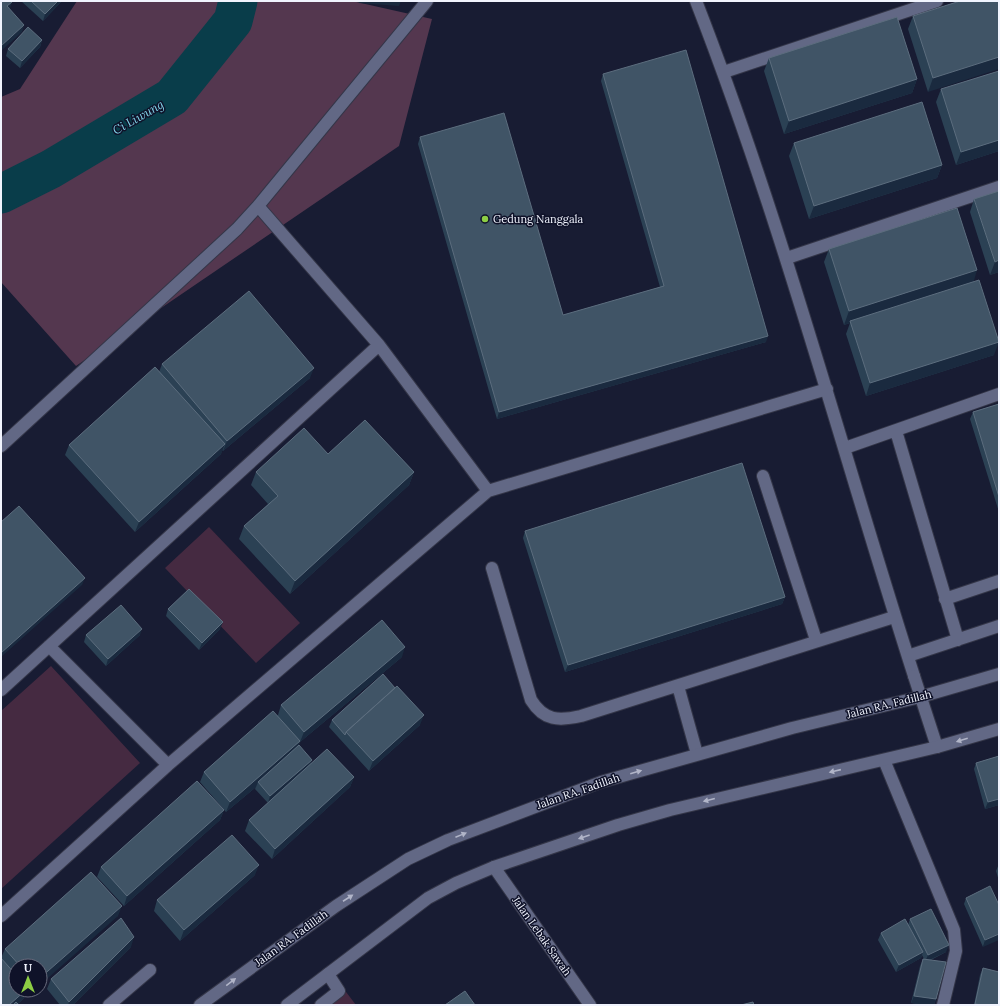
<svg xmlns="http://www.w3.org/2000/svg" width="1000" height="1006" viewBox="0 0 1000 1006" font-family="Lora,serif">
  <rect width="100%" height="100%" fill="#181c33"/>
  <!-- green -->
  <path fill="#452a41" d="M209,527L300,623L256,663L165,568Z
    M51,666L140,763L1,889V711Z
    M340,984L356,1005H312Z"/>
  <!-- forest -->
  <path fill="#54374f" d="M77,1H352L432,19L399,146L76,366L1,282V97L20,89Z"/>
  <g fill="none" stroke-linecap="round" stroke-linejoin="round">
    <!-- river -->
    <path stroke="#093d4a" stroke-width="39" d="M1,194L51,169L172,97L233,21L238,1"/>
    <defs>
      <path id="lane" d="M696,1C782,222 842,451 914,676
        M724,72L937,1
        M258,206L379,345L488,491
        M787,258L999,187
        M896,431L958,640
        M1,446L237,229L258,206L427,1
        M845,448L999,394
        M763,476L816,640
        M492,568L531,700C544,721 559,721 581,716L894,617
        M945,599L999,581
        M49,646L168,765
        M908,656L999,626
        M678,686L697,754
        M1,690L379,345
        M1,916L168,765L488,491L827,389
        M109,1005L150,970
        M321,1005L339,991L328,974"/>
      <path id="street" d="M914,676L937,747
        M884,760L954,930L956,951L943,1005
        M494,867L590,1005"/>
      <path id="secondary" d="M200,1005L336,906L408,859L448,840L601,782L792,728L920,697L999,674
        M287,1005L428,898L456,883L494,867L618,825L670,810L937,747L999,729"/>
    </defs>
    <!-- lane casing -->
    <use href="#lane" stroke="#343648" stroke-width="14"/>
    <!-- street casing -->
    <use href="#street" stroke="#343648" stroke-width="14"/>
    <!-- secondary casing -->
    <use href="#secondary" stroke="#343648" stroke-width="14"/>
    <!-- lane -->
    <use href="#lane" stroke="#626885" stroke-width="12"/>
    <!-- street -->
    <use href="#street" stroke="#626885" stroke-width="12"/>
    <!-- secondary -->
    <use href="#secondary" stroke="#626885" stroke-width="12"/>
  </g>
  <!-- wall -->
  <path fill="#2b4154" d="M21,1H62L43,21Z
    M999,1L928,92L908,29L913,16Z
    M42,40L40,47L20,68L6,56L8,49Z
    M769,58L917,79L912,93L784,134L764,71Z
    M999,71V151L956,165L936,102L941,89Z
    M603,74L766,342L497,419L418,144L420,137L563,315L660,287L601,81Z
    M794,143L942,165L937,178L809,219L789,156Z
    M974,199L999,272L990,275L970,212Z
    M829,249L973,282L994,355L866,396L846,334L850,323L844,325L824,262Z
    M162,364L310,378L223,451L222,450L221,454L135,532L65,455L69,445L159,372Z
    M999,404V512L970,419L973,412Z
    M328,454L414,472L409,485L290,594L239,539L244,526L268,504L251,485L256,472Z
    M525,531L785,597L782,604L565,672L523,538Z
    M168,609L220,629L199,650L166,616Z
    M86,635H140L106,666L84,642Z
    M402,657L300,742L298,746L311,763L354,777L350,787L272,859L245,831L249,820L268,803L255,789L256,787L226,812L200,782L204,772L278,715L281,705Z
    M395,688L420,725L369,771L329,727L332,720Z
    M999,756V805L985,809L974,769L976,763Z
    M224,810L220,820L124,906L97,877L101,867Z
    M999,864V881L996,871Z
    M255,875L180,941L154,911L157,900Z
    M966,898L999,905L983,947L964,904Z
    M118,916L40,966H16V990H28L24,998L18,1004L1,1005V958L5,949Z
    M910,919L946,952L931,960L936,999L934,1005H927L911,1003L920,966L923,959H924L922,955L921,958L896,972L878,940L881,933L908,925Z
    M131,947L73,1005H60L47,989L51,979Z
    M983,968L999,1005H974L980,975Z
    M28,990H34L31,993Z"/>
  <!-- shaded-wall -->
  <path fill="#1a2a3f" d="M58,1H62L43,21L45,14Z
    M359,1H401L399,6L359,3Z
    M12,2L10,8L5,13L7,6Z
    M24,25L22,32L1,51V46Z
    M42,40L40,47L20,68L22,61Z
    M999,57V69L928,92L933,78Z
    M917,79L912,93L784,134L789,121Z
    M999,140V151L956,165L961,152Z
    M942,165L937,178L809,219L814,206Z
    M999,260V272L990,275L995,262Z
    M977,270L973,284L850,321V323L844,325L849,311Z
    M768,336L766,342L497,419L499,412Z
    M999,342L994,355L866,396L870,383Z
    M314,368L310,378L223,451L227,441Z
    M225,444L221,454L135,532L139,522Z
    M414,472L409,485L290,594L295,581Z
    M85,578L82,585L1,657V653Z
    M785,597L782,604L565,672L568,665Z
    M223,622L220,629L199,650L202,643Z
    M142,629L140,635L106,666L108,659Z
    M405,647L402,657L300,742L304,732Z
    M424,715L420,725L369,771L373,761Z
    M300,741L297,751L258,782L256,787L226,812L230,802Z
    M312,760L310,767L268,803L270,796Z
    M354,777L350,787L272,859L275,849Z
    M999,799V805L985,809L988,802Z
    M224,810L220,820L124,906L127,896Z
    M259,865L255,875L180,941L184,930Z
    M122,906L118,916L40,985V978Z
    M999,934V940L983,947L985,940Z
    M134,937L131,947L73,1005H68L69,1002Z
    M949,945L946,952L925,962L928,955Z
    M923,952L921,958L896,972L899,965Z
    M26,990H28L24,998L17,1005H9Z
    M914,996L936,999L934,1005H927L911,1003Z"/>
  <!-- building -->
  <path fill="#405466" stroke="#5c6d7e" d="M1,1H12V2L7,6L24,25L1,46Z
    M31,1H58L45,14Z
    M960,1H999V57L933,78L913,16Z
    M897,17L917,79L789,121L769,58Z
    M28,27L42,40L22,61L8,49Z
    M686,50L768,336L499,412L420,137L504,113L563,315L664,286L603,74Z
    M999,71V140L961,152L941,89Z
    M922,102L942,165L814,206L794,143Z
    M999,191V260L995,262L974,199Z
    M957,208L977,270L849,311L829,249Z
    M979,280L999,342L870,383L850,321Z
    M249,291L314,368L227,441L162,364Z
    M155,367L225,444L139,522L69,445Z
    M999,404V497L973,412Z
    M365,420L414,472L295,581L244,526L278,496L256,472L304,428L328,454Z
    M742,463L785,597L568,665L525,531Z
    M19,506L85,578L1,653V522Z
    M189,589L223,622L202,643L168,609Z
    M121,605L142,629L108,659L86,635Z
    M382,620L405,647L304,732L281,705Z
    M383,674L395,688L346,732L345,735L332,720Z
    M397,686L424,715L373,761L346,732Z
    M273,711L300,741L230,802L204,772Z
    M299,745L312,760L270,796L258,782Z
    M327,749L354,777L275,849L249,820Z
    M999,756V799L988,802L976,763Z
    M197,781L224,810L127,896L101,867Z
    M232,835L259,865L184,930L157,900Z
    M91,872L122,906L40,978V966H20L5,949Z
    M990,886L999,905V934L985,940L966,898Z
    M931,909L949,945L928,955L910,919Z
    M121,918L134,937L69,1002L51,979Z
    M905,919L923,952L899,965L881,933Z
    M1,958L16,975V990H26L9,1005H1Z
    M923,959L946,962L936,999L914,996Z
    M983,968L999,972V1005H982L975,1004Z
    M465,991L475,1005H445Z
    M16,1002L19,1005H13Z
    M753,1002L754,1005H741Z"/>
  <!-- one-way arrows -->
  <defs><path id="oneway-solid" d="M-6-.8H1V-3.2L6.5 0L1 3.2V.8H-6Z"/></defs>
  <g fill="#b1b5c8">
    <use href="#oneway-solid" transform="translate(962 740) rotate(163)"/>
    <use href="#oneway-solid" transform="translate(835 771) rotate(167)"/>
    <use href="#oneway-solid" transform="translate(636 772) rotate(-16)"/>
    <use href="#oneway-solid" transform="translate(709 800) rotate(166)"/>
    <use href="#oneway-solid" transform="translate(461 835) rotate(-22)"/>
    <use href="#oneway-solid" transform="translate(584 837) rotate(161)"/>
    <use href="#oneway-solid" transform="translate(348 898) rotate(-33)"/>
    <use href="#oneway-solid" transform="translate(231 982) rotate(-37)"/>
  </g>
  <!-- markers -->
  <circle fill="#8dce44" stroke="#0f1229" stroke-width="1.5" cx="485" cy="219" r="4"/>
  <g text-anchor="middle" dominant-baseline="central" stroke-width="3" stroke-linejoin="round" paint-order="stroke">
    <!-- poi labels -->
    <g font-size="11" fill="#f1f4fe" stroke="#0f1229" text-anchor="start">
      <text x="493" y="219">Gedung Nanggala</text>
    </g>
    <!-- street labels -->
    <g font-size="11" fill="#f1f4fe" stroke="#0f1229">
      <text transform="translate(889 704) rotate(-14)">Jalan RA. Fadillah</text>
      <text transform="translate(578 791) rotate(-19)">Jalan RA. Fadillah</text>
      <text transform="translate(542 936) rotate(55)">Jalan Lebak Sawah</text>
      <text transform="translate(291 938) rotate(-36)">Jalan RA. Fadillah</text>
    </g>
    <!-- water labels -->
    <g font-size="12" font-style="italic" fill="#81d3e9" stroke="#0f1229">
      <text transform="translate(138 117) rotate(-30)">Ci Liwung</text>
    </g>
  </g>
  <!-- border -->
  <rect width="1000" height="1006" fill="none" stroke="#f1f4fe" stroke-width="4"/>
  <!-- north arrow -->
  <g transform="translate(28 978)"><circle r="19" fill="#0f1229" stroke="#696c7e"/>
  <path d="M0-3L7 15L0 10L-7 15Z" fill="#8dce44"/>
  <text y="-6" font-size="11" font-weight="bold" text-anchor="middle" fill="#f1f4fe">U</text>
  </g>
</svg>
